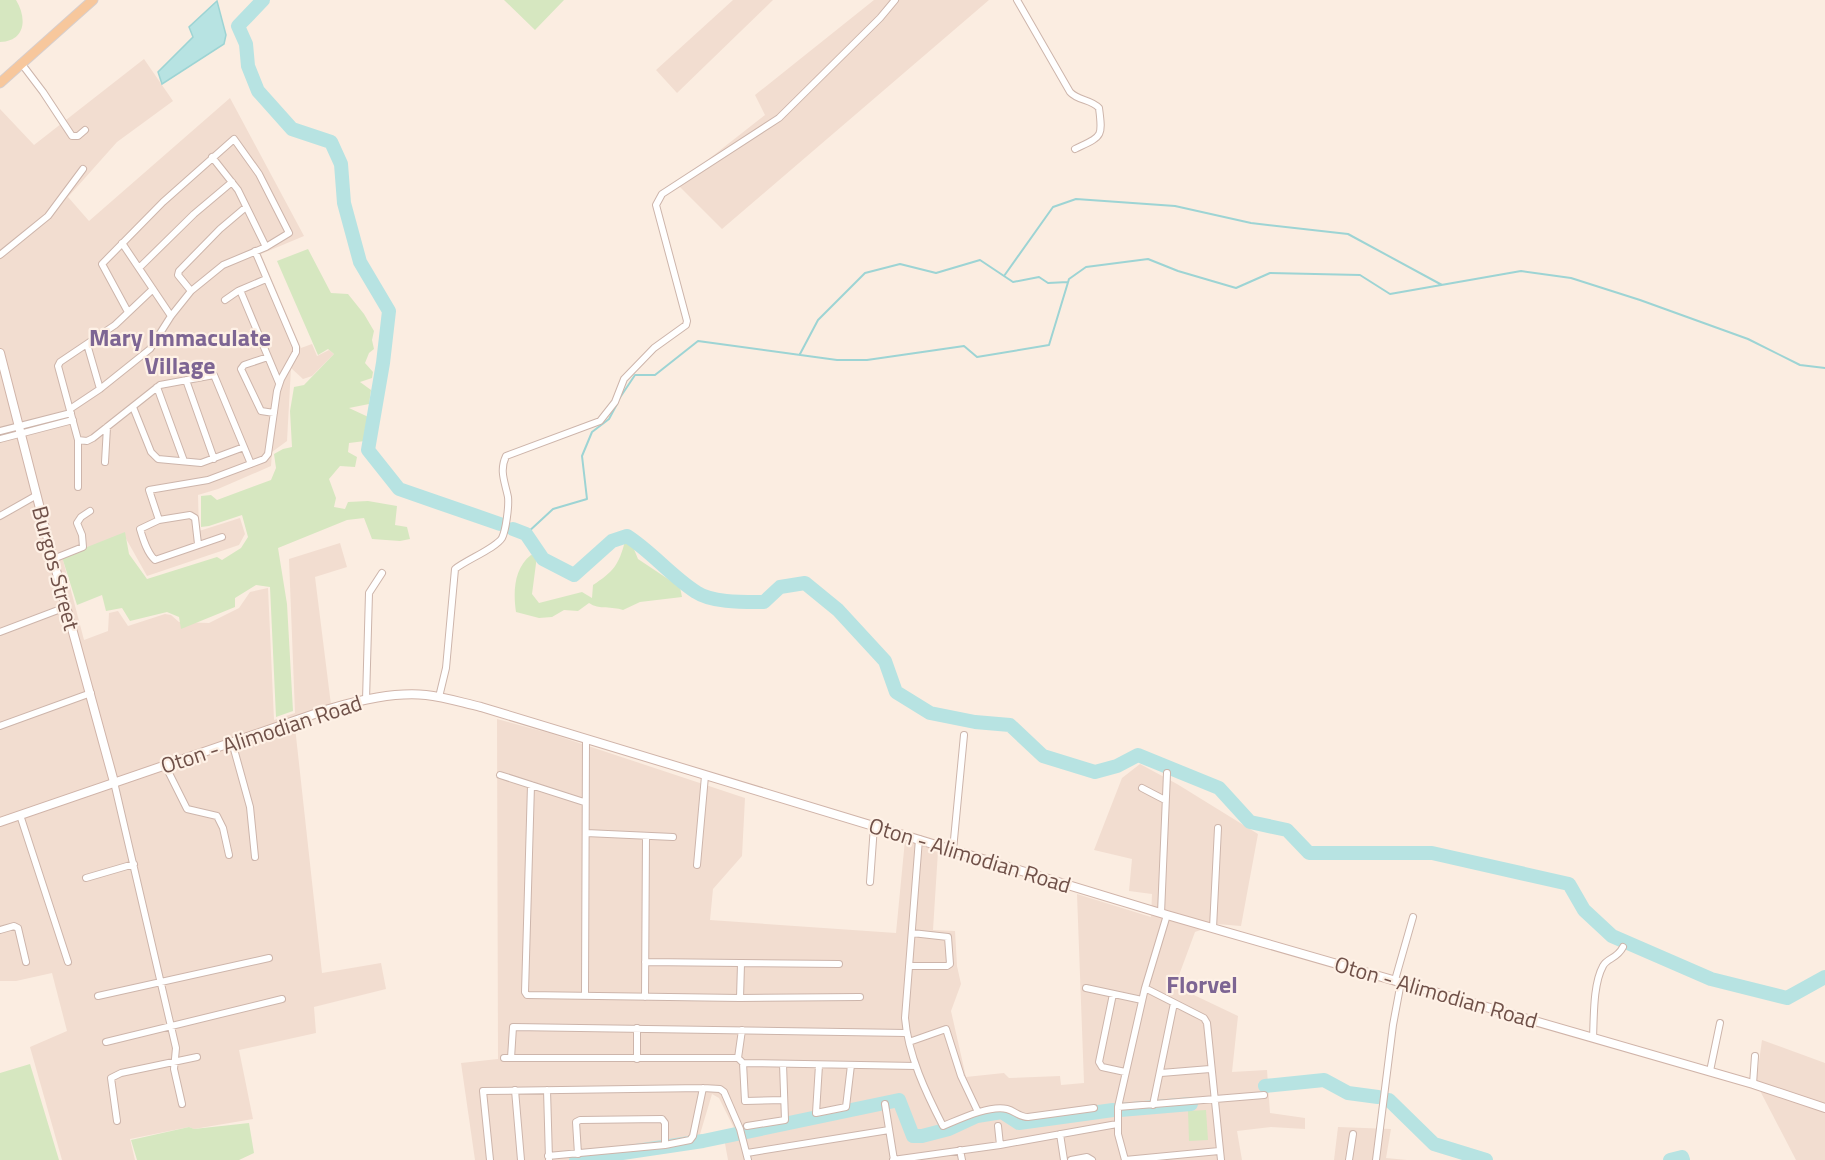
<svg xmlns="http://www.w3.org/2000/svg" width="1825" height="1160" viewBox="0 0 1825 1160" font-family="'Titillium Web',sans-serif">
  <rect width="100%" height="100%" fill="#fbede1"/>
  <!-- residential -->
  <path fill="#f2ddd0" d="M733,0H773L677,93L656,70Z
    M874,0H989L722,229L677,184L765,115L755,95Z
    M144,59L173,101L117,142L68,197L89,221L230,98L304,236L261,254L301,348L312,344L317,356L329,350L334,354L312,376L303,379L291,368L287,441L272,452L271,466L218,489L198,495L199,531L240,518L245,534L239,545L147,576L124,535L63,560L84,640L108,631L109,613L118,611L128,626L165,614L171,615L179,622L209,623L239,608L250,592L268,588L274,720L295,713L289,559L340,543L347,567L315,577L332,713L295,727L322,973L381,963L386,989L314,1007L316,1033L239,1050L253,1119L194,1129L189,1127L130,1139L135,1160H62L30,1047L67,1031L52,973L16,981H0V109L34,145Z
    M497,719L549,733L745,798L742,856L713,889L710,920L896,933L905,840L938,851L933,930L955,931L957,966L961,984L951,1011L966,1077L1004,1073L1009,1078L1060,1076L1061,1085L1084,1083L1077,894L1151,917L1152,894L1129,891L1132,859L1094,850L1122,778L1140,764L1177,784L1258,834L1241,926L1217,924L1195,932L1175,986L1238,1016L1232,1072L1267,1070L1270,1113L1305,1118V1129L1271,1127L1237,1131L1242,1160H728L724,1138L734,1128L719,1098L712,1094L698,1141L591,1160H475L461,1063L498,1059Z
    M1762,1040L1825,1063V1160H1796L1756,1083Z
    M1338,1127L1391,1129L1386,1158L1407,1160H1334Z"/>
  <!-- green -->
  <path fill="#d6e7c0" d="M0,0H16C27,18 26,41 0,42Z
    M504,0H564L535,30Z
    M308,249L331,293L348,294L364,314L374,331L372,340L374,349L369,353L365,363L373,372L372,378L360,382L371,390L369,404L349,408L377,421L373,440L349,443L348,452L357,457L355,467L340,466L329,479L336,498L334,507L345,509L348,502L368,501L397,506L395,525L407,527L410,539L400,541L372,539L364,518L347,520L278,548L287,604L293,711L276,717L270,587L256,585L235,598V607L181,629L179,617L167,612L130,621L122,608L106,611L102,595L77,605L62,557L125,532L129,554L147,579L217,557L222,560L241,548L248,537L242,515L209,526L201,527V496L211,495L217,500L271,480L276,468L274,454L283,449L292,447L290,411L294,387L304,385L334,354L328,349L318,355L277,261Z
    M625,541L631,542L638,559L680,587L682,597L640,602L623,610C612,606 599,610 589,603L578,611L564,610L552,617L539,618L516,612C513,592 514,568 531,555L537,556L532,594L539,603L582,592L592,598L593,585C613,572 619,565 625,541Z
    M30,1064L59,1160H0V1073Z
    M1206,1110L1208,1140L1189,1141L1188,1111Z
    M249,1123L254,1153L239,1160H137L131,1140L189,1127L194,1129Z"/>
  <!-- water -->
  <path fill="#b7e3e2" stroke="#9dd4d4" stroke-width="1.5" d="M217,1L226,35L224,44L162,84L158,72L193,37L189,27Z"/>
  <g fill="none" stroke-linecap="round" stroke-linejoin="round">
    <!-- stream -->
    <path stroke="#9dd4d4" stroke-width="2" d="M1004,276L1053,207L1076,199L1175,206L1251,223L1348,234L1442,285
      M800,354L818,320L865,273L900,264L936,273L980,260L1013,282L1039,277L1048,283L1068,282
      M619,399L635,375H655L698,341L837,360H867L964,346L977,357L1049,345L1069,279L1086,267L1148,259L1178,271L1236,288L1270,273L1360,275L1390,294L1521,271L1571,278L1640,300L1748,339L1800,365L1825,368
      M526,534L553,509L587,499L582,456L592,432L609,419L617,404"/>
    <!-- river -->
    <path stroke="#b7e3e2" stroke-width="14" d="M263,0L238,26L246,44L248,66L258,91L292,129L331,142L341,164L344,203L360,262L389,311L383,363L368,450L399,489L500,524
      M513,529L526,534L543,559L574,575L612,541L627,536C652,552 671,576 696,592C712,603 745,602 764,602L780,587L805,583L838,610L885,661L896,692L930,713L975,722L1010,725L1043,756L1095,772L1117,766L1138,755L1219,788L1250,822L1287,830L1309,853H1432L1569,884L1584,910L1612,936L1711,979L1787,998L1825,977
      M1265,1086L1324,1080L1348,1093L1378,1097
      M1389,1100L1434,1144L1486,1160
      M1120,1110L1191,1104
      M576,1160L703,1141L899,1100L913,1136H922L949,1129L977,1116L1002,1112L1019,1123L1113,1110
      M1670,1160L1682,1157L1683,1160"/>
    <defs>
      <path id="street" d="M1017,0L1070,92C1078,101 1091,99 1099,108C1103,138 1102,136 1075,149
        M21,63L43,92L72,136H78L85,130
        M212,157L238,190L266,247
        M122,243L171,316
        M0,255L48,216L83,169
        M139,268L194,214L232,182
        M240,290L279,383
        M191,291L178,275L179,271L220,229L246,207
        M225,300L238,291L266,279
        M87,344L100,389
        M268,357L244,365L241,369L261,411L274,413
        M186,380L214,459
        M157,387L184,461
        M133,407L151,452L158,459L201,463L244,447
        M70,409L100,389L150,349L171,316L191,291L223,265L266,247L289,233L259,174L234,139L163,202L102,264L128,312
        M0,431L71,413
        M0,439L73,420
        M78,440L87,441L93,438L160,385L214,375L251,464
        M105,462L107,427
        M78,487V440L58,366L60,362L115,325L153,289
        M0,516L37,495
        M159,520L149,490L208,480L264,459L268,454L277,391L281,379L296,352V347L255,251
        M198,544L195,518L190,515L159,520L140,529C143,539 147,553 155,560L222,537
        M53,559L83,547L82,535L77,523L81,517L90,511
        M0,632L66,607
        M439,697L446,668L455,569C466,560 496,548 502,538C506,530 509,506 508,497C505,482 499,471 506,456L600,421L615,402L624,379L654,348L686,325L687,321L656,205L662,194L779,118L880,18L895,0
        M366,700L369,593L382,573
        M0,726L91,693
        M232,742L250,807L255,857
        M165,765L187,809L217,816L223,828L229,855
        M500,775L584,802
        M114,782L176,1048L174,1069L182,1104
        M531,785L525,992L527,995L740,998L860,997
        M1142,788L1165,800
        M20,815L68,962
        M586,833L673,837
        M919,839L905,1018C908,1055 926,1093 943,1126C960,1119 989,1105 1007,1109C1015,1111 1019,1117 1028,1117L1094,1108
        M953,850L964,735
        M697,865L705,776
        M86,878L134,864
        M870,882L874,826
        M1161,913L1167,773
        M1213,928L1218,828
        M0,930L14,926L18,928L26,962
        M645,962L839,964
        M909,966H947L950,964L948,937L912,933
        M1395,980L1413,917
        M1086,988L1142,1000
        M1145,988L1204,1018L1207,1023L1221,1160
        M1113,994L1099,1062L1102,1067L1125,1072
        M98,996L269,958
        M585,996L586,739
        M645,997L646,836
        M740,998L741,964
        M637,1028V1059
        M1593,1038C1594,1017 1593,984 1603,966C1607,958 1617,959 1623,947
        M106,1042L282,999
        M909,1042L946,1029L961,1076L978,1112
        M504,1058H738L743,1063L916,1066
        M511,1058L513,1027L906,1033
        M738,1058L742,1030
        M743,1063L745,1101L784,1100
        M819,1065L816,1113L846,1107L851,1065
        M1710,1071L1720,1023
        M1161,1073L1210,1069
        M1753,1084L1755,1056
        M515,1090L521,1160
        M547,1090L549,1159
        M885,1104L894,1160
        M1153,1105L1174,1003
        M1118,1107L1264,1095
        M117,1121L111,1078L121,1073L197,1057
        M747,1126L785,1120L783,1064
        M998,1126L1000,1145
        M1060,1134L1064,1160
        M960,1150L962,1160
        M747,1153L889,1130
        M578,1154L576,1122L580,1120L662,1119L665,1123V1145
        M548,1156L665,1145L690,1140L693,1136L703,1088
        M490,1160L483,1091L703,1088L720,1089L724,1092L740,1129L748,1160
        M893,1160L1000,1145L1117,1124
        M1071,1160L1087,1157L1092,1160
        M1125,1160L1118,1134V1107L1145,988L1167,915
        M1125,1160L1219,1151
        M1349,1160L1353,1134
        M1376,1160L1393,1025L1401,982"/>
      <path id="secondary" d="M0,353L53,559L114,782
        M0,822L329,709C360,700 394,692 426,695C445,697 463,703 481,707L1167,915L1753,1084L1825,1108"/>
      <path id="primary" d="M0,83L93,0"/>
    </defs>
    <!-- street casing -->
    <use href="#street" stroke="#cdb5ab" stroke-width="8"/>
    <!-- secondary casing -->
    <use href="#secondary" stroke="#d0b4a9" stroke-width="10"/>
    <!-- primary casing -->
    <use href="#primary" stroke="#d7cecc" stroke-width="11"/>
    <!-- street -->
    <use href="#street" stroke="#fff" stroke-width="6"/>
    <!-- secondary -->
    <use href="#secondary" stroke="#fff" stroke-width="8"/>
    <!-- primary -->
    <use href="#primary" stroke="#f7c79c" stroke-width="9"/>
  </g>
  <g text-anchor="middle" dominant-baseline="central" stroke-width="4.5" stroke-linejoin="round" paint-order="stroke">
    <!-- street labels -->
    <g font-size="22" fill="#705149" stroke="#fef1e6">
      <text transform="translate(56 568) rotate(75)">Burgos Street</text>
      <text transform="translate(261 734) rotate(-18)">Oton - Alimodian Road</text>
      <text transform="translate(970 855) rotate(17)">Oton - Alimodian Road</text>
      <text transform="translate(1436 992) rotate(16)">Oton - Alimodian Road</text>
    </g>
    <!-- neighbourhood labels -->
    <g font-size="24" font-weight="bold" fill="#7d6593" stroke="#fef1e6">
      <text x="180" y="337">Mary Immaculate<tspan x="180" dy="28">Village</tspan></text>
      <text x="1202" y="984">Florvel</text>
    </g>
  </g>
</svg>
